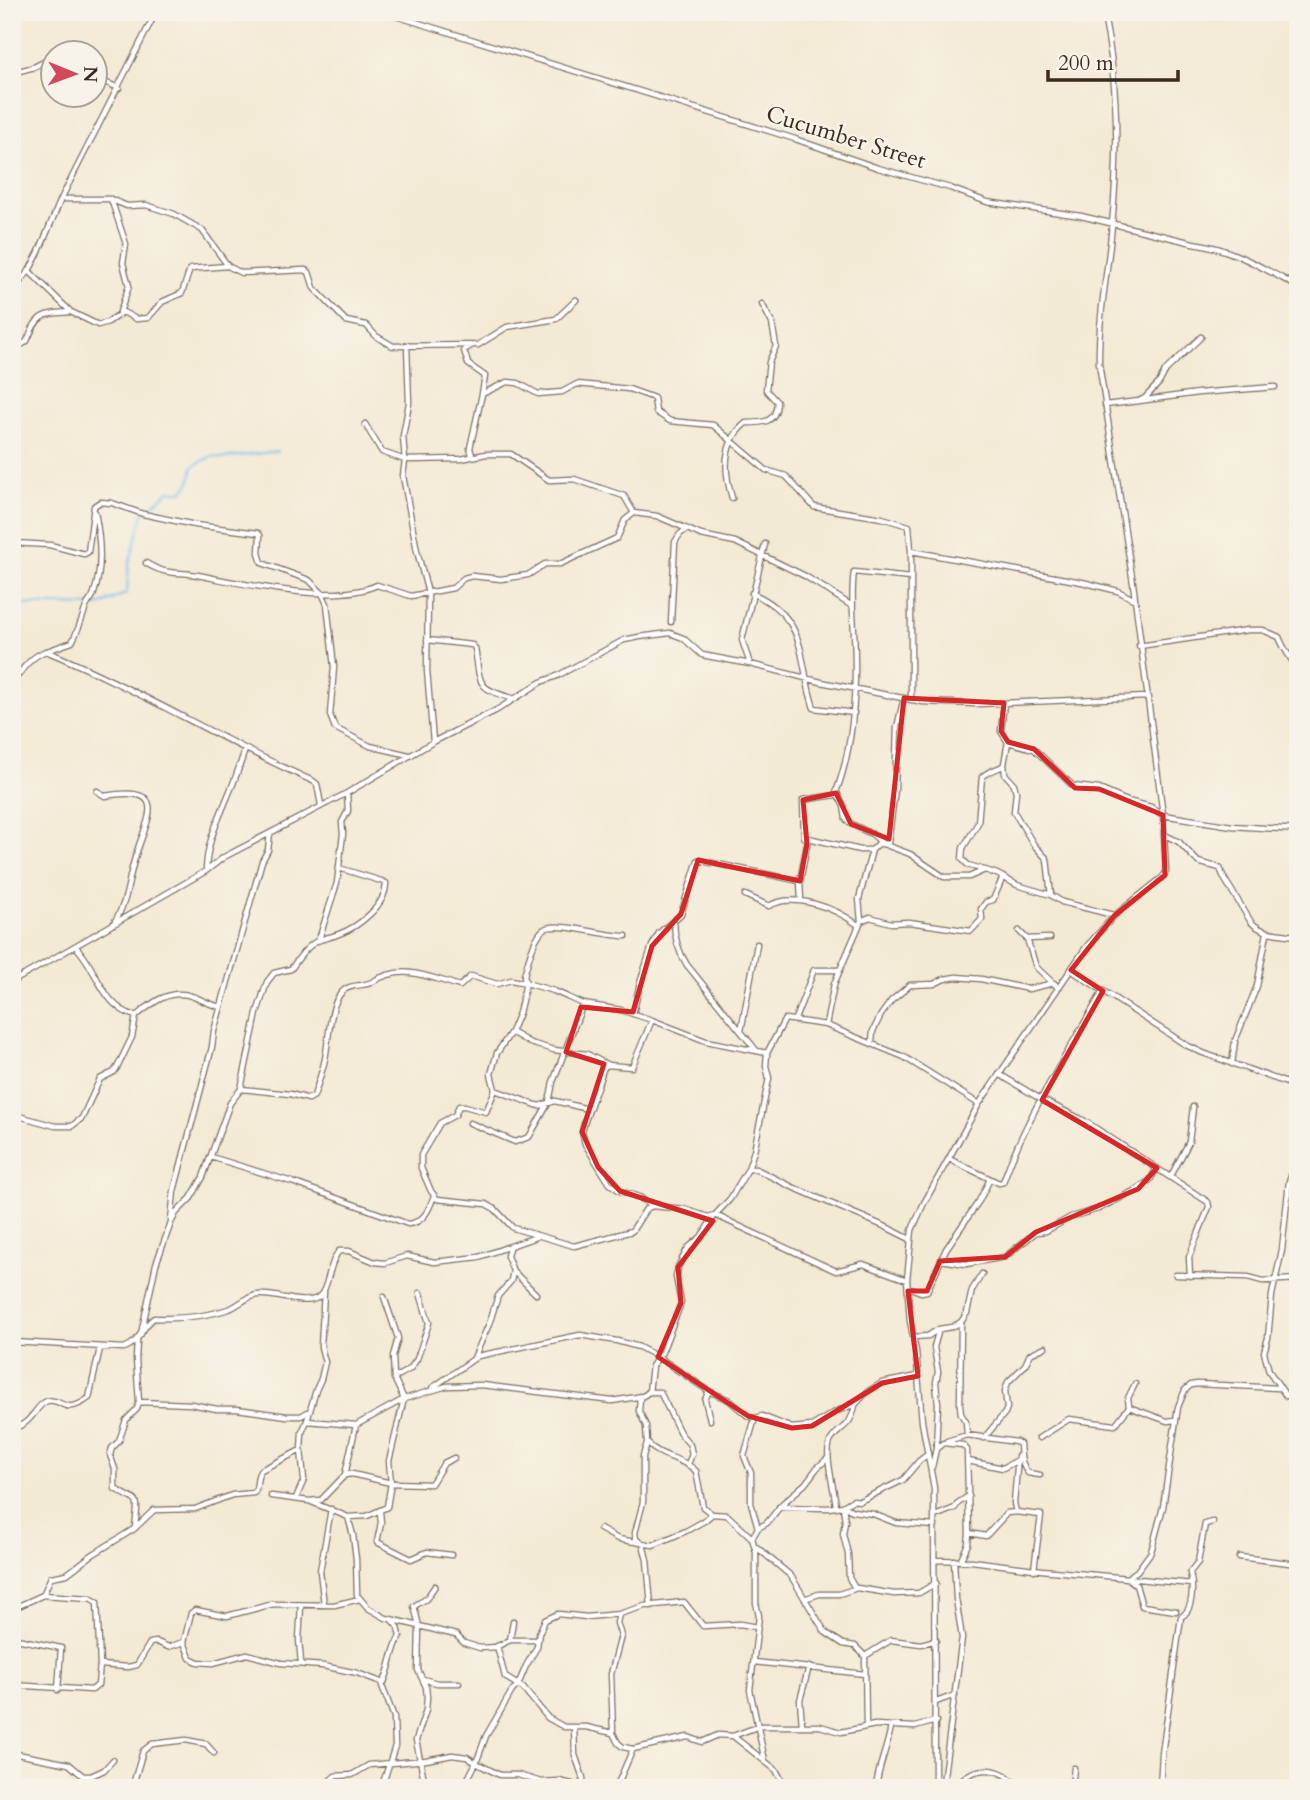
<svg xmlns="http://www.w3.org/2000/svg" width="1310" height="1800" viewBox="0 0 1310 1800" font-family="Cardo,serif">
  <rect width="100%" height="100%" fill="#f7f3e8"/>
  <filter id="ink" filterUnits="userSpaceOnUse"><feTurbulence type="fractalNoise" baseFrequency=".0143" numOctaves="2"/><feDisplacementMap in="SourceGraphic" scale="14" xChannelSelector="R" yChannelSelector="G"/><feConvolveMatrix kernelMatrix="1 2 1 2 8 2 1 2 1" color-interpolation-filters="sRGB"/></filter>
  <filter id="wash" filterUnits="userSpaceOnUse"><feTurbulence type="fractalNoise" baseFrequency=".00686" numOctaves="4" result="noise"/><feDisplacementMap in="SourceGraphic" scale="28" xChannelSelector="R" yChannelSelector="G"/><feGaussianBlur stdDeviation="1.57" result="paint"/><feColorMatrix in="noise" values="0 0 0 0 0 0 0 0 0 0 0 0 0 0 0 0 0 1.4 0 .05"/><feComposite in="paint" operator="in"/></filter>
  <g filter="url(#wash)">
    <rect width="100%" height="100%" fill="#f3ead4"/>
    <g fill="none" stroke-linecap="round" stroke-linejoin="round">
      <!-- stream -->
      <path stroke="#71bae9" stroke-width="2" d="M12,604L98,606L127,593L129,564L143,514L169,491H183L190,482L193,466L212,456L223,458L278,451"/>
    </g>
  </g>
  <g filter="url(#ink)">
    <g fill="none" stroke-linecap="round" stroke-linejoin="round">
      <defs>
        <path id="minor" d="M383,12L795,139L878,168L950,188L987,202L1081,216L1193,243C1232,248 1265,269 1298,287
          M12,73L34,67L52,58
          M94,75L102,81L119,88
          M61,199H110L127,206L146,205L174,214L202,230L228,266L241,273L305,270L309,272L314,288L346,321L366,325L376,336L393,346L478,345L507,327L556,319L576,300
          M111,199L126,244L123,263L129,286L120,312
          M29,271L71,312L98,325L108,322L123,312L136,319L148,318L162,302L182,293L190,269L227,266
          M12,291L29,271L38,254L61,199L156,12
          M12,345L23,344L27,341C38,314 41,314 71,312
          M407,345L409,403L403,436L405,460L403,476L417,551L428,593L427,670L433,742
          M471,346L464,350L468,364L485,376L482,394
          M1139,401L1198,393L1275,387
          M1105,405L1139,401L1145,398L1159,383L1166,370L1201,337
          M365,424L382,452L405,460L461,459L486,454H511L549,480L574,479L624,496L634,513L657,516L701,535L735,542L805,576L852,606
          M472,455L470,448L482,394L507,382L518,383L538,394L562,392L577,384L629,389L654,398L656,412L670,421L713,425L766,470L786,476L814,507L882,518L909,526L911,551L1082,582L1118,591L1133,599
          M732,498C724,472 722,442 746,423C764,423 776,423 777,402L766,390L769,362L776,346L772,323L762,304
          M12,543L50,545L84,554L88,552L94,506L100,502L112,503L143,514L195,525L258,533L260,535L259,553L262,563L309,580L322,593L327,604L334,667L330,715L335,728L370,746L409,755
          M911,551V700
          M146,563C167,576 176,571 197,575C245,584 333,605 377,585L411,596L453,588L464,578L472,576L501,579L528,575L545,564H560L617,538L625,520L634,513
          M911,578L854,572C851,592 853,612 854,632C857,686 855,744 835,795L803,800L804,837L860,850H872L878,844H883L910,854L944,877H969L985,870L997,874L1017,885L1051,895L1062,902L1113,915
          M752,593C810,619 797,658 814,708L854,713
          M671,622L675,542L680,534L687,529
          M427,640L472,645L475,648C481,685 475,688 515,699
          M1139,646L1248,630H1263L1279,637C1284,650 1292,659 1298,671
          M47,651L72,642C78,631 82,619 86,607C88,602 93,598 94,593C103,568 100,537 95,512
          M750,664L742,640L765,544
          M12,685C20,671 31,656 46,651C138,689 222,741 313,781L317,784L321,805
          M1004,703L1001,731L1008,742L1004,764L1005,774L1014,784L1016,792L1014,812L1034,845L1047,859L1051,895
          M1008,742L1034,749L1073,786L1099,789L1127,801L1151,807L1163,815L1232,826L1298,830
          M97,791L105,796C174,784 145,821 134,861C127,885 128,900 114,923
          M837,793L844,806L846,819L851,824L872,834L883,844L888,843L895,789L897,727L904,698
          M1165,835L1179,842L1198,862L1220,868L1224,878L1251,922C1265,936 1280,932 1298,937
          M206,870C207,840 219,819 230,791C236,778 240,764 245,750
          M984,870L968,865L962,859L963,848L978,823L982,777C990,769 998,770 1004,765
          M745,895L769,906C794,892 836,908 858,925
          M801,901L800,881L808,839
          M674,921C674,938 678,951 687,965L756,1050
          M861,921L870,917L891,923L909,922L971,931L982,919L981,909L986,902L993,900L1003,877
          M1019,931L1027,939L1036,967L1053,983
          M319,939L337,883L343,834L342,822L348,811L347,793
          M1027,939L1050,938
          M75,946C97,966 101,1007 136,1016C151,1004 167,990 188,995C200,998 207,1004 221,1007
          M1071,970L1186,1045L1203,1053L1298,1087
          M12,982L206,871L224,857L347,793L433,742L497,710L541,682L557,676L624,640L639,637L670,633L683,638L702,655L750,664L821,682L923,702L977,704L1147,697
          M633,1014L640,983L652,946L659,933L681,914L698,860L800,881
          M795,1019L814,970H840
          M652,1020L632,1067L608,1065L604,1067L584,1124L582,1132L585,1144L610,1184L620,1191L639,1197L652,1206
          M826,1025L834,984L861,921L859,899L872,850
          M741,1031L757,944
          M511,1032L530,1043L554,1050L587,1054L608,1065
          M872,1043L873,1031L881,1015L891,1001L910,985L934,984L944,979L956,977L981,979L1028,989L1054,983L1058,988
          M1232,1064L1235,1041L1257,986L1267,933
          M999,1074L1042,1100L1083,1120L1208,1202L1209,1207L1189,1257L1190,1276
          M241,1089L290,1094L309,1099L314,1096C318,1084 322,1072 325,1059C329,1041 329,1005 342,992C350,983 364,987 372,982C404,963 428,977 460,986L471,976L497,984L511,980L526,983L554,991L583,1004L621,1010L652,1020L706,1041L767,1053
          M495,1090L486,1112L465,1106H459L455,1115L440,1123L421,1155V1168L431,1191L437,1199L486,1204L495,1209L513,1228L574,1246L632,1231L646,1209L652,1206L684,1209L708,1217L715,1215L730,1199L748,1169L754,1151L769,1078L766,1066L767,1053L785,1019L826,1025L904,1057L979,1104
          M588,1109L555,1101L539,1106L495,1090L491,1074L497,1053L511,1032L519,1013L526,983L524,976C527,964 534,937 543,930C556,920 607,937 626,936
          M12,1114L55,1126H72L82,1118L100,1079L114,1072L118,1066L132,1037L136,1016
          M470,1123L515,1142L529,1137L549,1102L553,1082L583,1004
          M211,1157L292,1182L408,1224C424,1223 429,1209 434,1196
          M949,1159L999,1183L1003,1182C1027,1114 1068,1053 1103,991
          M748,1169H756L790,1186L886,1227L910,1239
          M1171,1176L1189,1142L1193,1107
          M171,1221L174,1191L212,1047L214,1031L262,861L268,850L270,833
          M941,1260L966,1264L1005,1257L1036,1232L1046,1231L1071,1217L1098,1209L1138,1189L1150,1180L1157,1168
          M513,1271L536,1294
          M1176,1275L1248,1277L1263,1281L1298,1279
          M908,1287L921,1292L927,1291L946,1249L979,1201L990,1179
          M384,1297L398,1338L393,1356L394,1378L404,1399L389,1461L391,1483L387,1507L367,1516L348,1517L353,1535L356,1559L357,1595L368,1608L386,1618L419,1626L418,1670L426,1687L427,1697L426,1710L416,1740L423,1775L424,1788
          M961,1322L960,1405L961,1414L966,1422L967,1435
          M141,1334L156,1264L171,1223L176,1213L191,1198L203,1177L230,1103L241,1089L257,1013L267,982L274,973L291,969C298,959 306,947 317,941C324,938 332,937 339,934C358,927 386,906 386,883L381,881L339,868
          M914,1337L928,1336L939,1329L952,1327L961,1322L967,1313L972,1290L982,1274
          M12,1342L124,1348C140,1343 141,1327 154,1318C179,1319 204,1317 229,1309C239,1305 247,1296 258,1295C275,1293 303,1306 317,1298C329,1292 328,1263 339,1251H349L375,1262L385,1263L407,1256L434,1262L479,1257L536,1237
          M474,1358L489,1324L498,1296L511,1281L513,1271L507,1256L509,1248
          M394,1378L410,1369L417,1359L429,1323L420,1293
          M432,1388L478,1356L580,1335L617,1341L639,1347L658,1357L709,1391L729,1400L748,1416L755,1418L762,1416L792,1428L812,1426L837,1411L856,1404L867,1392L882,1383L918,1376
          M709,1391L705,1400L710,1420
          M649,1392H660L680,1433L690,1445L692,1454L688,1464
          M640,1396L639,1411L646,1426L647,1443L643,1456V1502L635,1533L636,1539L643,1544L647,1560L651,1606
          M1286,1396L1269,1371L1264,1352L1268,1338L1272,1295L1282,1250L1289,1181L1294,1169L1298,1166
          M139,1402L191,1404L217,1409H237L287,1416H301L308,1412
          M1129,1407L1128,1398L1135,1384
          M307,1421L316,1390L321,1379L325,1362L321,1347L324,1292
          M12,1428C33,1425 35,1405 47,1401C62,1397 63,1417 89,1398L100,1348
          M984,1438L1005,1413L1007,1408L1005,1391L1008,1382L1025,1365L1030,1354L1045,1347
          M1039,1438L1069,1419L1115,1425L1129,1407L1167,1421L1175,1420
          M947,1441L967,1435L1016,1442L1020,1444C1021,1455 1020,1463 1028,1473L1040,1475
          M647,1443C661,1458 682,1457 696,1471L703,1507L712,1514
          M936,1449L938,1404L936,1383L938,1372L934,1347L939,1329
          M968,1461L1003,1468L1016,1461
          M932,1467L936,1449L943,1443L963,1445L967,1450L969,1533L968,1544L961,1559
          M345,1475L356,1425
          M271,1496L309,1501L348,1517
          M296,1498L304,1480L301,1450
          M309,1501L321,1500L345,1475L352,1474L391,1483L431,1484L444,1463L454,1458
          M836,1506C835,1491 823,1453 831,1440C841,1425 851,1428 855,1405
          M779,1507L828,1508L843,1506L853,1511L873,1514L896,1523L935,1526
          M380,1512L381,1523L377,1542L411,1559L427,1552L451,1555
          M1016,1512L1014,1503L1018,1456
          M935,1516L955,1508L958,1503L969,1496
          M135,1528C138,1496 142,1504 115,1489V1469L110,1455L112,1448L119,1441L126,1420L137,1409L139,1402L136,1359L137,1341
          M758,1528L767,1523L783,1503L805,1484L817,1468L828,1458
          M600,1529L618,1539L653,1545L686,1531L704,1521L712,1514L727,1515L752,1538L756,1552V1603L759,1616L750,1690L765,1761
          M969,1533L986,1536L1007,1513L1016,1512L1041,1515L1034,1570
          M752,1538L758,1528L751,1503V1473L744,1456L755,1418
          M754,1545L791,1576L825,1632L843,1644L855,1646L865,1656L866,1726
          M1239,1557L1298,1564
          M936,1560L972,1561L1042,1570L1192,1584
          M1127,1578L1137,1571L1151,1552L1163,1507L1178,1407L1185,1390L1191,1385L1198,1384L1279,1388
          M1128,1578L1136,1585L1142,1606L1176,1611
          M435,1586L426,1599L414,1606L419,1626L456,1635L464,1643L480,1648L496,1647L510,1640L513,1621
          M855,1588L849,1578L848,1554L843,1534L845,1521L843,1506L853,1500L860,1501L903,1480L919,1461L928,1454
          M807,1598L819,1594H839L857,1588L894,1594L919,1593L936,1583
          M301,1605L299,1640L301,1663
          M324,1605L320,1571L331,1509
          M12,1609L43,1595L51,1577L67,1574L92,1555L134,1529L154,1510L195,1509L232,1495L254,1493C259,1487 255,1477 261,1470L301,1450L302,1432L307,1421L356,1425L404,1399L447,1386L482,1385L612,1401L643,1396L649,1392L652,1366L662,1352L681,1303L676,1277L678,1267L688,1248L701,1237L715,1215L836,1271L863,1264L907,1280
          M619,1614L617,1623L621,1636L611,1674L613,1733L618,1743L623,1747L633,1749L688,1737L702,1742L718,1735L733,1736L776,1770L786,1788
          M12,1638L61,1648L58,1690
          M510,1640H537
          M184,1642L190,1658L198,1662L213,1663L247,1654L281,1663L323,1666L357,1673L384,1683
          M497,1646L505,1677L523,1688L548,1718L564,1727H586L613,1733
          M865,1656L891,1640L921,1644L936,1640
          M754,1662L865,1674
          M100,1665L128,1667L137,1665L150,1643L157,1642L168,1647L184,1642L191,1613L195,1610L227,1616L273,1604L334,1605L360,1599
          M423,1679L437,1683H459
          M12,1685L92,1690L98,1685L100,1665L97,1602L90,1598L43,1595
          M936,1702L955,1695
          M802,1725L800,1700L809,1667
          M574,1727L575,1755L583,1778V1788
          M733,1736L759,1726H820L841,1732L875,1725L915,1727L936,1721
          M12,1753L69,1764L83,1776H91L104,1770L113,1760
          M936,1783L956,1785
          M943,1783L962,1638L956,1599L954,1560
          M956,1785C975,1764 1002,1765 1019,1788
          M132,1788L143,1751L152,1744L186,1740L206,1744L214,1753
          M322,1788L335,1776L352,1775L369,1765L426,1760L452,1755L467,1757L476,1763L486,1736L512,1691L518,1685L526,1666L537,1647L539,1633L545,1620L558,1614L587,1617L619,1614L645,1606L684,1602L703,1626L740,1624L757,1627
          M379,1788L384,1780L395,1746L394,1717L382,1686C391,1670 391,1652 400,1636L398,1627L392,1620
          M463,1788L476,1763L500,1775H518L541,1782L559,1781L572,1784L577,1788
          M616,1788L633,1749
          M876,1788C878,1766 888,1747 891,1726
          M935,1788L934,1488L922,1422L916,1351L910,1321L907,1280L912,1230L924,1203L979,1104L1087,946L1114,916L1163,877L1166,872L1163,815L1133,583L1099,363C1098,316 1108,271 1112,225C1119,153 1119,82 1103,12
          M1072,1788L1074,1768
          M1160,1788L1162,1754L1181,1617C1194,1610 1193,1586 1190,1572L1198,1562L1205,1524L1213,1522"/>
      </defs>
      <!-- minor casing -->
      <use href="#minor" stroke="#7b6d5e" stroke-width="7"/>
      <!-- minor -->
      <use href="#minor" stroke="#fff" stroke-width="4.5"/>
    </g>
  </g>
  <!-- marked area -->
  <path fill="none" stroke="#d62828" stroke-width="5" stroke-linejoin="round" d="M904,698L1004,703L1001,731L1008,742L1034,749L1075,788L1099,789L1163,815L1165,875L1114,916L1071,970L1103,991L1042,1100L1157,1168L1138,1189L1036,1232L1005,1257L940,1261L927,1291H908L918,1376L882,1383L812,1426L792,1428L748,1416L658,1357L681,1303L678,1267L713,1221L620,1191L598,1167L582,1132L604,1064L566,1052L581,1007L633,1012L652,946L681,914L698,860L800,881L807,844L803,800L836,793L851,824L889,839Z"/>
  <g text-anchor="middle" dominant-baseline="central" stroke-width="5" stroke-linejoin="round" paint-order="stroke">
    <!-- street labels -->
    <g font-size="23" fill="#3b2a1e" stroke="#f7f3e8">
      <text transform="translate(846 137) rotate(17)">Cucumber Street</text>
    </g>
  </g>
  <!-- margin -->
  <rect width="1310" height="1800" fill="none" stroke="#f7f3e8" stroke-width="42"/>
  <!-- north arrow -->
  <g transform="translate(74 74) rotate(91)"><circle r="33" fill="#f7f3e8" stroke="#aca397" stroke-width="2"/>
  <path d="M0-5L12 26L0 18L-12 26Z" fill="#d1495b"/>
  <text y="-10" font-size="19" font-weight="bold" text-anchor="middle" fill="#3b2a1e">N</text>
  </g>
  <!-- scale -->
  <path d="M1048 70v10h130v-10" fill="none" stroke="#3b2a1e" stroke-width="3.5"/>
  <text x="1058" y="70" font-size="21" fill="#3b2a1e" stroke="#f7f3e8" stroke-width="5" paint-order="stroke">200 m</text>
</svg>
